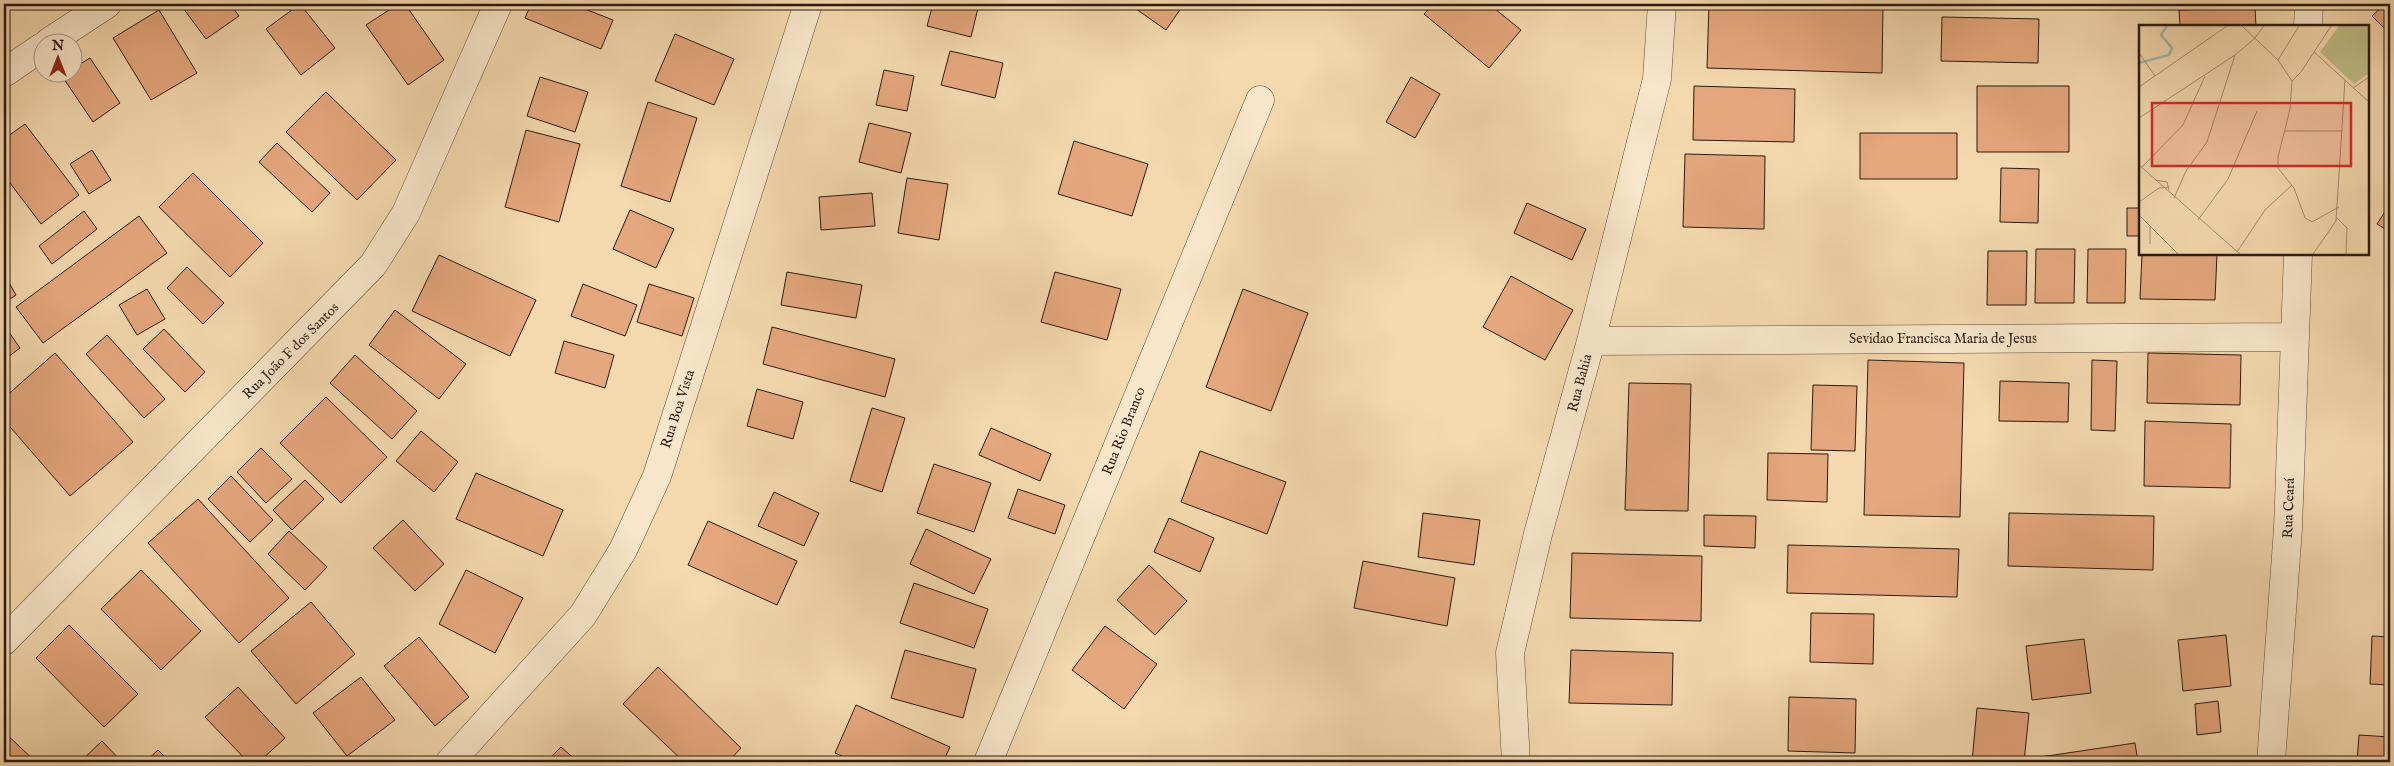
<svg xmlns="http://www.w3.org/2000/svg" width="2394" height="766" viewBox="0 0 2394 766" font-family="'IM FELL English',serif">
  <rect width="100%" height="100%" fill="#f4d9ae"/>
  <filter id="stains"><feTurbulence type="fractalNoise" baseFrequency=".004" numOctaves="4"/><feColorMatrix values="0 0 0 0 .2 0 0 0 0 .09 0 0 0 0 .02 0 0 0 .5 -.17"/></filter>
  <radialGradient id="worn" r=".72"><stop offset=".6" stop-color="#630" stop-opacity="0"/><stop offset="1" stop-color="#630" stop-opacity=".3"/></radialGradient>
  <!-- building -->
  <path fill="#e5a77d" stroke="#2b1a11" d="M180,4H230L239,16L206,39Z
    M300,4L335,48L301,75L266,29Z
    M398,4H405L444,60L408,85L366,25Z
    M531,4H572L613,20L601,49L525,18Z
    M933,4H979L971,37L927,26Z
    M1129,4H1184L1166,30Z
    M1433,4H1489L1521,30L1489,68L1424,14Z
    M1709,4L1883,6L1882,73L1707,68Z
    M2381,4H2390V34L2372,16L2383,6Z
    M2255,8L2256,26H2180L2179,10Z
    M159,10L197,73L151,100L113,38Z
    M1942,17L2039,19L2038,63L1941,61Z
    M675,34L734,59L714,105L655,81Z
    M950,51L1003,63L995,98L941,85Z
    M90,58L120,103L93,122L62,76L72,72V69Z
    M884,70L914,76L907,111L876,105Z
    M540,77L588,92L575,132L527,116Z
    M1411,77L1440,94L1415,138L1386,122Z
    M1694,86L1795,89L1794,142L1693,140Z
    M1977,86H2069V152H1977Z
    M326,92L396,160L357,200L286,132Z
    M648,102L697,118L670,202L621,186Z
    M869,123L911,133L901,173L859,162Z
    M25,124L79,195L41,224L4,175V139Z
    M526,130L580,144L559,222L505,207Z
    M1860,133H1957V179H1860Z
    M1074,141L1148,164L1132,216L1058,194Z
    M277,143L330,193L312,212L259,162Z
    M92,150L111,180L89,194L70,164Z
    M1685,154L1765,156L1764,229L1683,227Z
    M2001,168L2039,169L2038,223L2000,222Z
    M193,173L263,243L230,277L159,207Z
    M907,178L948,184L939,240L898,233Z
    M872,193L875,226L821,230L819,197Z
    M1527,203L1586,229L1572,260L1514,233Z
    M2390,204V232L2377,224Z
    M2127,208H2140V236H2127Z
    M630,210L674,229L656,268L613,249Z
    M84,211L97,229L52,264L39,246Z
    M139,216L167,253L43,343L16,307Z
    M2036,249H2075L2074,303H2035Z
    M2088,249H2126L2125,303H2087Z
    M1988,251H2027L2026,305H1987Z
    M2142,254H2217L2215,300L2140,299Z
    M439,255L536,300L510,356L412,311Z
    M187,267L224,303L203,324L167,288Z
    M787,272L862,285L856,318L781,305Z
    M1055,272L1121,289L1107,340L1041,322Z
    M4,274L16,295L4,303Z
    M1511,276L1573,310L1545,360L1483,327Z
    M583,284L637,305L625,336L571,316Z
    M649,284L694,298L682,336L637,322Z
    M147,289L165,319L137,335L119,305Z
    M1243,289L1308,313L1271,411L1206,387Z
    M395,310L466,364L439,399L369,345Z
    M4,325L20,348L4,360Z
    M772,327L895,359L885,397L763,364Z
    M164,329L205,372L185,392L143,349Z
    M107,335L165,399L144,418L86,354Z
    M564,341L614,355L605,388L555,373Z
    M55,353L133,442L70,496L4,420V398Z
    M2148,353L2241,355L2240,405L2147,403Z
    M355,355L417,411L392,439L330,383Z
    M1868,360L1964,363L1960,517L1864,515Z
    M2092,360L2117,361L2115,431L2091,430Z
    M2000,381L2069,383L2068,422L1999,421Z
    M1629,383L1691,384L1688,511L1625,510Z
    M1813,385L1857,386L1855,451L1811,450Z
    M757,389L803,402L793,439L747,426Z
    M326,397L387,457L341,503L280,443Z
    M872,408L905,418L882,492L850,481Z
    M2145,421L2231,424L2230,488L2144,486Z
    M991,428L1051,454L1040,481L979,455Z
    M421,431L458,462L434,492L396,461Z
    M261,448L292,479L266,503L237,472Z
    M1200,451L1286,482L1267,534L1181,502Z
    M1768,453L1828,454L1827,502L1767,500Z
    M934,464L991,483L974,532L917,513Z
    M476,473L563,510L543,556L456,519Z
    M231,476L273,520L250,542L208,499Z
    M305,480L324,499L292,530L273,510Z
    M1018,489L1065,505L1055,534L1008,518Z
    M774,492L819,513L804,546L758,526Z
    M198,499L289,598L239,643L148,543Z
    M1423,513L1480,520L1474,565L1418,557Z
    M2009,513L2154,516L2153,570L2008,566Z
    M1704,515L1756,516L1755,548L1704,546Z
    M1169,518L1214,538L1200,572L1154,552Z
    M403,520L444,564L415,591L373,548Z
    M708,521L797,561L777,605L688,565Z
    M926,529L991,559L974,594L910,564Z
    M289,531L327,567L305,590L268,554Z
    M1788,545L1959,549L1957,597L1787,593Z
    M1572,553L1702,556L1701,621L1570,618Z
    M1363,561L1455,578L1447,626L1354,608Z
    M1149,565L1187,601L1155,635L1117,600Z
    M141,570L201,631L161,670L101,609Z
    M466,570L523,598L495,653L439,624Z
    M914,583L988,609L974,648L900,623Z
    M311,602L355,654L296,704L251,651Z
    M1811,613L1874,614L1873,664L1810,662Z
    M69,625L138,694L104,727L36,658Z
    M1105,626L1157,664L1124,709L1072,670Z
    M2226,635L2231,686L2183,691L2178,640Z
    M2372,636L2390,637V685L2370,684Z
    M419,637L469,697L435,726L384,666Z
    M2084,639L2091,693L2032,700L2026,646Z
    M905,650L976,669L963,718L891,698Z
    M1571,650L1673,653L1672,705L1569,703Z
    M658,667L741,748L728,762H684L623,704Z
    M361,677L395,720L347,756L313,713Z
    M238,687L285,738L259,762H248L205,717Z
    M1789,697L1856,699L1855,753L1788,751Z
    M2218,701L2221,732L2197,735L2195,704Z
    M856,705L950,747L943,762H856L835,753Z
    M1977,708L2029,713L2024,762H1972Z
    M4,732L36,762H4Z
    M2359,735L2390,737V762H2357Z
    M102,741L122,762H80Z
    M2135,743L2138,762H2041L2040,757Z
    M561,747L578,762H546Z
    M158,750L170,762H145Z"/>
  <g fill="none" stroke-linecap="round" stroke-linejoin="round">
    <defs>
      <path id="minor" d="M2308,26L2309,4
        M49,42L107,4
        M4,73L42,47
        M1591,341L2294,337
        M4,641L373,265L406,213L498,4
        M450,762L583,615L623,550L657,476L808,4
        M988,762L1260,100
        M1516,762L1510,653L1538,534L1591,341L1657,79L1662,4
        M2271,762L2288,528L2298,254"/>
    </defs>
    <!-- minor casing -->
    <use href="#minor" stroke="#5d4a38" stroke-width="29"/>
    <!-- minor -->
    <use href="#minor" stroke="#f8e6ca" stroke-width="28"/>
  </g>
  <g text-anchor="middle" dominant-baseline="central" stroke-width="4" stroke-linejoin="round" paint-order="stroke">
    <!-- street labels -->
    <g font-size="14" fill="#2b1a11" stroke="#f8e6ca">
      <text x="1943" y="339">Sevidao Francisca Maria de Jesus</text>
      <text transform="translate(291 351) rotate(-45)">Rua João F dos Santos</text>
      <text transform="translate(1580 383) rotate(-75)">Rua Bahia</text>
      <text transform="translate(678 409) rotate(-72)">Rua Boa Vista</text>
      <text transform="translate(1124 431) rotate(-68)">Rua Rio Branco</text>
      <text transform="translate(2289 508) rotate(-88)">Rua Ceará</text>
    </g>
  </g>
  <!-- overview -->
  <g transform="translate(2139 25)">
    <rect width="230" height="230" fill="#f4d9ae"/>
    <path d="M200,1H230V48L215,59L181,27Z" fill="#bfbe88"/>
    <path fill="none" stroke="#9eb9b2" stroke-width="2.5" d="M0,38L30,30L33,23L22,10L28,1"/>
    <path fill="none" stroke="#a48d6f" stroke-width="1" d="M103,1L139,35L153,56M192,1L162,47L153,56L151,84L139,132V143L155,163L166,193L173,197L200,182M175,27L230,77M0,28L16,51M139,35L160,1M0,62L88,1M214,63L230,52M0,93L96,30L115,14L125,1M145,106H204M0,140L101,229M3,142L44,100L66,51M16,155L28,157L30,165M35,173L47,146L68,117L96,30M0,177L20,163L30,162M0,190L39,229M198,193L208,203L207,229M59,195L89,154L118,86M11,219V202M98,227L126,185L153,160M174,229L197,196L206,55"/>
    <path fill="#d62828" fill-opacity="0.15" stroke="#d62828" stroke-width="2.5" d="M13,78H212V141H13Z"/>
    <rect width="230" height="230" fill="none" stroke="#2b1a11" stroke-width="2.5"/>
  </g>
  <!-- margin -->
  <rect width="2394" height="766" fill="none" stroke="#f4d9ae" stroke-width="20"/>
  <rect x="5" y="5" width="2384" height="756" fill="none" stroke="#2b1a11" stroke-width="2.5"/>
  <rect x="10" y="10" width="2374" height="746" fill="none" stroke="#2b1a11"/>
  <!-- north arrow -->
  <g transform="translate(58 58)"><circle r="24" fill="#f8e6ca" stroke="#a69480"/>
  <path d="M0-4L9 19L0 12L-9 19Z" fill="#8f2418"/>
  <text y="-8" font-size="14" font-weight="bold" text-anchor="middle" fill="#2b1a11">N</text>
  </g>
  <rect width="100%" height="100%" filter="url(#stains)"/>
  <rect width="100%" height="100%" fill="url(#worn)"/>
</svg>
